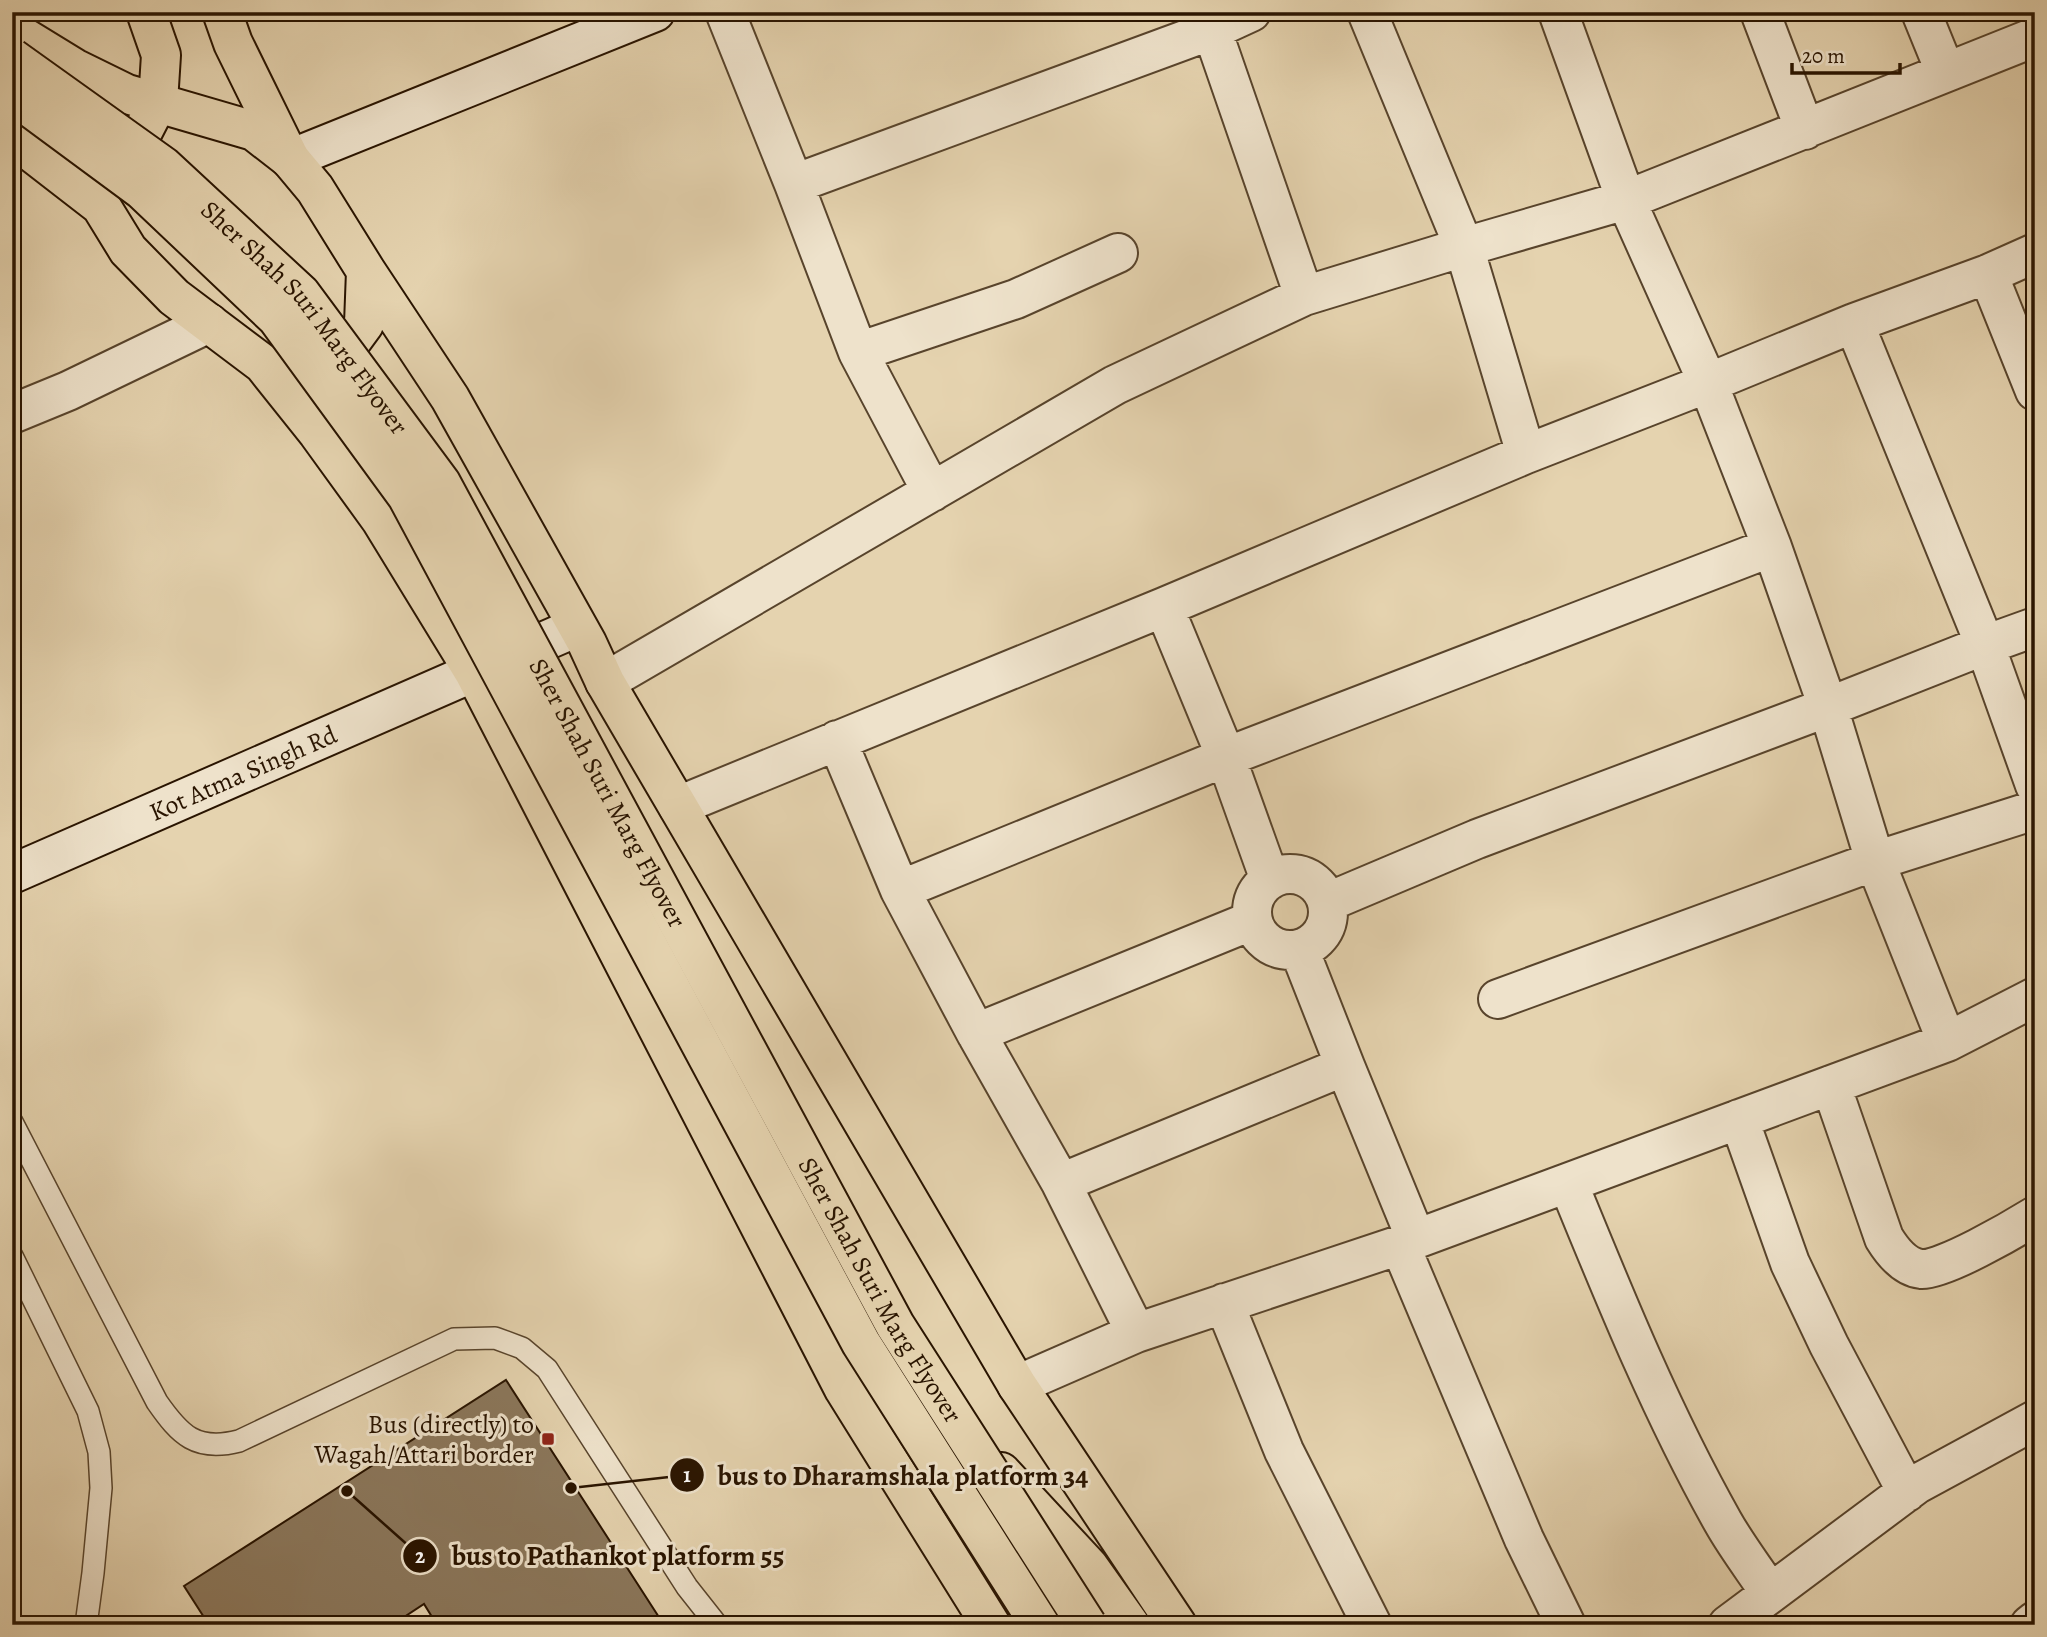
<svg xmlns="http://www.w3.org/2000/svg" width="2047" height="1637" viewBox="0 0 2047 1637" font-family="Alegreya,serif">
  <rect width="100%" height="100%" fill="#e5d3af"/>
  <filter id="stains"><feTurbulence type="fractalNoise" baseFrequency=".00286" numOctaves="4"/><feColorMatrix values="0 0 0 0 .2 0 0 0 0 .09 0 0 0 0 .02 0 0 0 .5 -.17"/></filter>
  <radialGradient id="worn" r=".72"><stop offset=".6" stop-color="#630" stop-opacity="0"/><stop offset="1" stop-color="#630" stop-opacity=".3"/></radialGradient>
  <!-- building -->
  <path fill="#8b775b" stroke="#291400" stroke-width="2" d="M506,1380L664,1625H437L424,1604L392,1625H209L184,1586Z"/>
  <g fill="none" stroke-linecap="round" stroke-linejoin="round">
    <defs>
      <path id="lane" d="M12,1122L157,1402C180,1435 196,1452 239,1441L454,1339L495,1338L522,1348L547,1369L687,1587L717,1625
        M12,1256L88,1411L99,1452L101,1488L93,1573L86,1625"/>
      <path id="street" d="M725,12L794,184L858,352L1016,299L1118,253
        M1367,12L1464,247L1526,454
        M1760,12L1805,130
        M1921,12L1945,71
        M1212,30L1304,296
        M794,184L1212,30L1251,12
        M1988,274L2035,391
        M1854,323L1985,645L2035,785
        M858,352L932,492
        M12,414L68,391L209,323
        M1164,607L1226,757L1270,880
        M605,682L1115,385L1304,296L1464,247L1626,200L2035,37
        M837,740L900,890L976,1033L1061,1183L1136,1333
        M678,806L1164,607L1526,454L1708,383L1854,323L1988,274L2035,253
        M1252 912a38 38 0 1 1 76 0a38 38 0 1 1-76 0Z
        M900,890L1226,757L1772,547
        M1328,902L1477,839L1828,707L1985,645L2035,627
        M1498,999L1875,861L2035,810
        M976,1033L1251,921
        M1947,1042L2035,997
        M1345,1066L1416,1239
        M1831,1085L1884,1238C1892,1251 1904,1267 1921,1269C1942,1271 2014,1229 2035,1216
        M1739,1119L1790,1263L1829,1345L1907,1492
        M1061,1183L1345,1066L1299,949
        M1568,1183C1615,1298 1662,1414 1723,1522C1737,1547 1755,1570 1770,1593
        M1400,1245L1524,1539L1566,1625
        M1224,1303L1284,1451L1372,1625
        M1017,1385L1136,1333L1400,1245L1947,1042L1875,861L1828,707L1772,547L1708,383L1626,200L1558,12
        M1728,1625L1917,1484L2035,1420
        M2030,1625L2035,1621"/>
      <g id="secondary">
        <path d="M290,159L655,12"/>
        <path id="s1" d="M12,874L577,627"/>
      </g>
      <path id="primary" d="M222,12L233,43L290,159
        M142,133L158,102L161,55L146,12"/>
      <path id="highway" d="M12,30L74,68L127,94L254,131L290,159L315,189L366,271L450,398L587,643L605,682L1017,1385L1177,1625
        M12,137L101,206L128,250L174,297L263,364L318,433L381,520L474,672L844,1389L991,1625
        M315,368L342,354L364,324L366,271
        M1001,1472L1089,1567L1130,1625"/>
    </defs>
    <!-- lane casing -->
    <use href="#lane" stroke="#58442c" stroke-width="24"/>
    <!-- street casing -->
    <use href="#street" stroke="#58442c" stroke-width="42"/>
    <!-- secondary casing -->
    <use href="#secondary" stroke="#291400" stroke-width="42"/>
    <!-- primary casing -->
    <use href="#primary" stroke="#291400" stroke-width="42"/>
    <!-- highway casing -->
    <use href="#highway" stroke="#291400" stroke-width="42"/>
    <!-- lane -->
    <use href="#lane" stroke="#eee2cb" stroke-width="21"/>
    <!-- street -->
    <use href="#street" stroke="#eee2cb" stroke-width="38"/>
    <!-- secondary -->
    <use href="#secondary" stroke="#eee2cb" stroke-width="38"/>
    <!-- primary -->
    <use href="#primary" stroke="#e5d3af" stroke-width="38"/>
    <!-- highway -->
    <use href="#highway" stroke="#e5d3af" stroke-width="38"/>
    <defs>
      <g id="highway-bridge">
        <path id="s2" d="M12,58L163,166L301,294L441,483L895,1325L1087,1625"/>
        <path d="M12,94L142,190L277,318L407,496L861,1343L1040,1625"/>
      </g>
    </defs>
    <!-- highway-bridge casing -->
    <use href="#highway-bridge" stroke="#291400" stroke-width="42" stroke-linecap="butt"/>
    <!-- highway-bridge -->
    <use href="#highway-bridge" stroke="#e5d3af" stroke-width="38"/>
  </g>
  <!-- markers -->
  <rect fill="#8f2418" stroke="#eee2cb" stroke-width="2.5" x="541" y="1432" width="14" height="14" rx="3.5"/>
  <g text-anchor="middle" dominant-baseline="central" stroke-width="6" stroke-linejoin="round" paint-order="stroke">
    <!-- street labels -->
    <g font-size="26" fill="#291400" stroke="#eee2cb">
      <text stroke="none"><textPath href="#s2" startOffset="394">Sher Shah Suri Marg Flyover</textPath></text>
      <text stroke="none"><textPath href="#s1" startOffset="252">Kot Atma Singh Rd</textPath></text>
      <text stroke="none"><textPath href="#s2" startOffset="961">Sher Shah Suri Marg Flyover</textPath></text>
      <text stroke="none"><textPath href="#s2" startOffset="1528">Sher Shah Suri Marg Flyover</textPath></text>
    </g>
    <!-- poi labels -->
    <g font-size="26" fill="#291400" stroke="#eee2cb" text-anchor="end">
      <text x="534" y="1424">Bus (directly) to<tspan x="534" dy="30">Wagah/Attari border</tspan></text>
    </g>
  </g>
  <!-- callouts -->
  <path fill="none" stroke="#291400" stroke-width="2.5" d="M571 1488L687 1475M347 1491L420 1556"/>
  <g fill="#291400" stroke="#eee2cb" stroke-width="2.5">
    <circle cx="571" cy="1488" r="7"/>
    <circle cx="347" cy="1491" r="7"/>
    <circle cx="687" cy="1475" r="18"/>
    <circle cx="420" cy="1556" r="18"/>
  </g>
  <g font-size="21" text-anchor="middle" font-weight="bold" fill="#fff">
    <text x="687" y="1482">1</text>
    <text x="420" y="1563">2</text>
  </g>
  <g font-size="28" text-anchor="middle" font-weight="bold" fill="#291400" stroke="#eee2cb" stroke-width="6" stroke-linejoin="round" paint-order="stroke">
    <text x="903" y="1485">bus to Dharamshala platform 34</text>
    <text x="618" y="1565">bus to Pathankot platform 55</text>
  </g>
  <!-- margin -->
  <rect width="2047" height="1637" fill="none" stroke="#e5d3af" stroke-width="42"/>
  <rect x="14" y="14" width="2019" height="1609" fill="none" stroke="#291400" stroke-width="3.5"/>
  <rect x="21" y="21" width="2005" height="1595" fill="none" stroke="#291400" stroke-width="2"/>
  <!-- scale -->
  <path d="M1792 63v10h108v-10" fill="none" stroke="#291400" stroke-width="3.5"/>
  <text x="1802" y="63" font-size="21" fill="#291400" stroke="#eee2cb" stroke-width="5" paint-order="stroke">20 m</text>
  <rect width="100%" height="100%" filter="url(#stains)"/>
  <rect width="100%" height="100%" fill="url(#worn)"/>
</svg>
